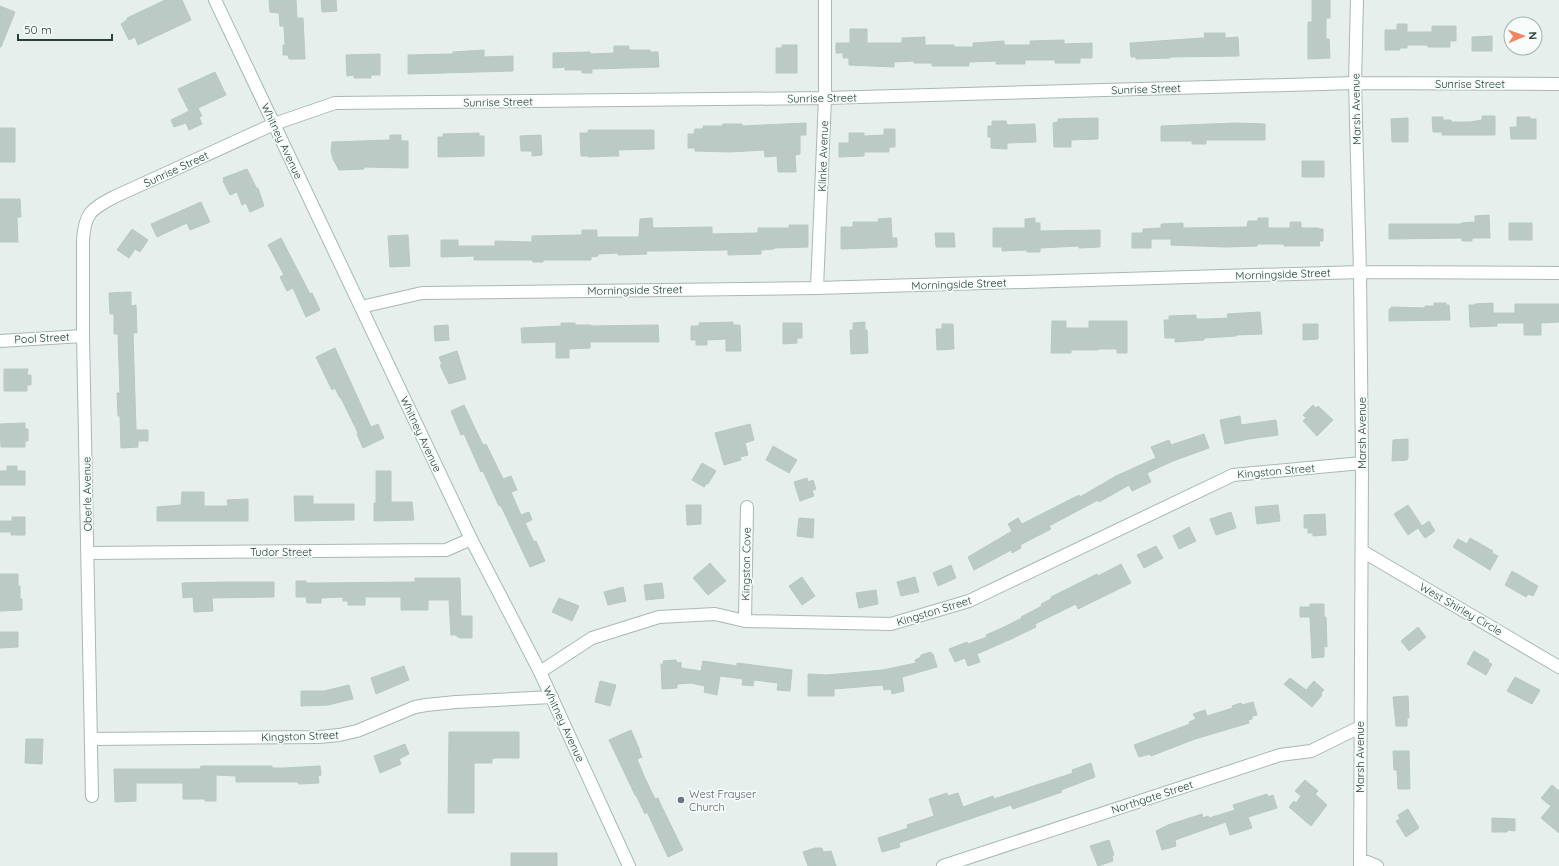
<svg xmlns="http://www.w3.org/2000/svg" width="1559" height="866" viewBox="0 0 1559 866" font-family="Quicksand,sans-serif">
  <rect width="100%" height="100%" fill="#e6efeb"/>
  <!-- building -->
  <path fill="#bbcac4" stroke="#b8c9c2" d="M165,0H182L191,20L138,45L135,37L129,40L121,24L127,20V18Z
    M269,0H296L297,18H303L305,59H289L288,55H283V45H285L284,26H280L279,13L270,12Z
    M321,0H336L337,11L322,12Z
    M1312,0H1330V18H1326V39H1329L1330,58L1308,59V22H1312Z
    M0,6L15,12L1,47H0Z
    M1397,24H1407V32H1432V26H1456V41H1450V47H1428L1427,45H1407V48H1399L1400,50H1385V30H1397Z
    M850,29H867V43H902V38L925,37V45H954V47H973V43L1004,41V45H1030V41L1064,40V44L1092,43V58H1080V63H1055V60H1025V64H996V61L969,62V66H932V63H914V61L894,62V67L849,65V58H843V53H836V43H850Z
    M1204,33H1225V38L1238,37L1239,56L1170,57V58L1136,59V57H1131L1130,43L1202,38H1205Z
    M1492,36V51H1472V37Z
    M782,45H797V73H776V48H782Z
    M614,46H629V50H650V52H658L659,67L592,69V73H582V70H565V67L553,68V53L590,52V54L614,53Z
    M484,50V57L513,56V71L408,74V55L453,54V52Z
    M380,54V75H371V78H354V75L347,76L346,55Z
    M215,72L226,95L198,108L202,116L199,117L202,124L189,130L186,123L174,127L171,120L189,111L178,89Z
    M1482,116H1495V135H1442V132H1433L1432,117H1443V120H1451V122H1470L1482,120Z
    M1517,117H1530V119H1536V139H1511L1510,127H1517Z
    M1098,118V139L1071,140V147H1054L1053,123L1058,122V119Z
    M1408,118V142H1392L1391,119Z
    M992,121H1006L1007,125L1035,124L1036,142L1007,143V149L991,148V137H988V126H992Z
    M806,123V135H800V154L795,155L796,172H778L777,156L765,157L764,150L730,152L695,151V148H688V134H694L695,129H703V126H723V124H742V126Z
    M1235,123L1265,124V140H1206V144H1192V141H1161V126Z
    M0,128H15V162H0Z
    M884,129H895V147H889V152H864V156L839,157V143H849V133H864V136L884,135Z
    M588,130H654V149L618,150L619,156H613L588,157V156H581L580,133H588Z
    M479,133V136H484V156L438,157V137H443V134Z
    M390,135H401V141H408V168L364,167V169L339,170L333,159L331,151L332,142L390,140Z
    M541,135L542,155L532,156V151H521L520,136Z
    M1302,161H1324V177H1302Z
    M247,169L257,189L258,188L264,206L250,212L246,203L242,205L237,192L230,195L223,181L224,180L223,178Z
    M0,199H20L21,217H17L18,242H0Z
    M201,202L210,222L190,230L187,223L157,237L151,224Z
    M1489,215L1490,238H1472V241H1462V238L1389,239V224H1461V223L1475,222V216Z
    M652,218L653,228L712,227V234L758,233V228H789V225H808V247L774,248V249L761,250V254L728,255V250H726L655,251H646L647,254L618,255V253L598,254V256L591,257V260H543V262H533L532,260H474V256L441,257V240H458V246H495V241L532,242V236L582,235V230H597V237H639L640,219Z
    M891,218L892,238H897V247L841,249V227H853V222H879L878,219Z
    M1035,218V223H1040V231L1100,230V247L1079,248V246L1040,248V252H1027V250L1002,251V247H993V228H1025V219Z
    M1258,218H1268V228H1290V222H1301V228H1319V229H1323V241H1319L1320,246H1284V244H1257V246L1226,247L1171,245V239H1151V248H1132V233H1143V229L1161,228V224L1183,223V228L1247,227L1248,221H1258Z
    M1509,223H1532V240H1509Z
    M132,229L148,240L140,252L135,249L129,258L117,250Z
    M935,233H954L955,247H936Z
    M408,235L410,266L390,267L388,236Z
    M281,238L310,294L312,293L320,310L306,317L293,288L287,291L280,277L284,275L268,245Z
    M131,292V306L136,305L137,333H133L136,430H148V441H138V447L121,448L120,416H118L117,393H120L118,334H114V314H110L109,293Z
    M1434,303H1446V305H1449L1450,320L1389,321V309H1391V307L1425,308V306H1434Z
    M1493,303V313H1515V304H1559V322L1541,323V335H1524V323H1497V326L1470,327L1469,305H1475V304Z
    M1260,312L1262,334L1236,335V336L1204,338V340L1175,342V338H1165L1164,320H1169V316L1196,315V319H1208L1228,318L1227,314Z
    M1052,321H1066V328H1089V321H1127V353H1117V349H1098V350H1071V353H1051Z
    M733,322V325H740L741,351H726V339L707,340V345H696V340H691V326H699V323Z
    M865,322V330H867L868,353L851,354L850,330H853V323Z
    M561,323H575V325H591V326L658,325L659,342H590V348L569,349V358H556V342L522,343L521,328L561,326Z
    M783,323H802V338H797V343L783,344Z
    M942,324H953L954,349L937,350L936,329H942Z
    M1303,324H1318V339L1303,340Z
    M448,325L449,340L435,341L434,326Z
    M335,348L371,427L378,424L384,438L363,448L357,434L358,433L341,398H340L335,388L332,390L316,357Z
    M457,351L466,379L449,384L440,365L442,364L439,357Z
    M4,369H28L27,375H31V385H27V391H4Z
    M464,405L483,445L486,444L503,479L511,476L517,490L511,492L521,515L529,512L532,520L525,523L534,542L536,541L545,561L530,567L501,506H499L483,471L481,472L464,434L461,435L451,411Z
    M1313,405L1316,408L1318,406L1333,420L1317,436L1303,421L1306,418L1303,415Z
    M1240,416L1241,425L1276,420L1278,435L1249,439L1225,444L1220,420Z
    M25,423V429H28V441H25V447H1L0,424Z
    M750,424L754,440L745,443L748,455L740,457L741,460L724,465L715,433Z
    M1204,434L1209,448L1173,461L1147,473L1151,482L1132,491L1129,485L1099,502L1098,500L1049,526L1051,529L1020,545L1021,548L1012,553L1011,550L974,570L968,557L1012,531L1008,524L1018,518L1022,524L1079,495L1080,497L1116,476L1156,458L1151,447L1169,440L1171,445Z
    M1408,439V458L1407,460L1392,461L1393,440Z
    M773,446L797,460L789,473L766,460Z
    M702,463L716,471L708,484L707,483L704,487L692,480Z
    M7,466H17V471H25V485H0V471H7Z
    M376,471H391V502H412L414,520L374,521V503H376Z
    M807,478L808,482L813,480L816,489L812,491L814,496L800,501L794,482Z
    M182,492H204V506H228L227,500L248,499V521H157V507L181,505Z
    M294,496H313V504H354V520L295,521Z
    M686,505H701V524L687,525Z
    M1278,505L1280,521L1257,524L1255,507Z
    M1408,505L1422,526L1429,521L1435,531L1425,538L1418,528L1408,535L1394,514Z
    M1231,512L1236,528L1216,535L1210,519Z
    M1325,514L1326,535L1313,536V533H1308V528H1304V515Z
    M12,517H25V535H11V532H0V521H12Z
    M799,518L814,519L813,538L797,536Z
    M1189,527L1196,541L1179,549L1173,536Z
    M1470,538L1493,551L1492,553L1498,556L1490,570L1453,547L1458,539L1467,544Z
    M1156,546L1163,558L1144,568L1137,555Z
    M710,563L726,581L708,595L693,578Z
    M1121,564L1131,583L1078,609L1076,604L1035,624L1036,627L1009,640L977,654L980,662L968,666L965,658L955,662L949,649L967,642L968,644L987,637L986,635L1004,627L1022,618L1021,617L1042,606L1041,604L1051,599V597L1097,574L1098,576Z
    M951,565L956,578L938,586L933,573Z
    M1512,571L1538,586L1533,596L1528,594L1526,597L1505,585Z
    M0,574H18V586H20V599H22V610L0,611Z
    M802,577L815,596L802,605L789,586Z
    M915,577L919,592L901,596L897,582Z
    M415,578H460L461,616H472V638H460V637H457V635H451L449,600H428V610H401V597H365V605H348V601H343V597L321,598V603H307L306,597H296V581H306V583H320L415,582Z
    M230,582H274V597L212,598L213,611L194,612L193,597L183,598L182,583Z
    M662,583L664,598L646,600L644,585Z
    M623,587L626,601L608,605L604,592Z
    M876,590L878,604L859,608L856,593Z
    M559,598L579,606L572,621L552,612Z
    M1310,604H1324V617H1326L1327,647L1324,646V657L1312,658L1310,617H1300V607H1310Z
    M1418,627L1426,637L1409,651L1401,641Z
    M0,632H18V647L0,648Z
    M1474,651L1489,660L1488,662L1492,664L1486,675L1467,664Z
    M931,652V654H933L937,667L902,677L904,691L892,694L891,689L884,690L883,685L834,689V696H808V674L827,675L883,670L916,663L915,660L921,657V655Z
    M676,660L677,663L681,662V668L701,671L703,661L737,666V663L792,670L790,691L777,690L778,683L754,680L753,686L742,685L743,679L720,676L717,695L704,692L705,686L691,683L677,684V688L662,689L661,664H664L663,661Z
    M404,666L409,680L376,694L371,678Z
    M1515,677L1540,690L1532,704L1507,691Z
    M1290,678L1306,690L1314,681L1324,690L1321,693L1322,695L1312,707L1284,684Z
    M600,681L616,685L610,706L595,702Z
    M349,685L353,699L328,705L301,706V691H324Z
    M1408,696L1409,718H1407V726H1396L1393,697Z
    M1253,702L1257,715L1252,716V719L1248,720L1249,723L1195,739L1151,756L1150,754L1139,757L1134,745L1190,724L1189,722L1196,719L1193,714L1205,710L1207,716L1233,708L1232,706L1241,703L1242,705Z
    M631,730L640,751H639L642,757L637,759L644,776L655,799L658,798L660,803L683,850L668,857L647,812L645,814L636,795H635L609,740Z
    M449,732H519V758H495L492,759V763H474V813H448Z
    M26,739H43L42,764L25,763Z
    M405,744L409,754L399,759L401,764L380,773L374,756Z
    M1393,751H1409L1410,789H1398L1397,770H1394Z
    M1091,763L1095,777L1061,790L1062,792L1013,809L1011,805L899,843L900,847L882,852L878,838L908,828L907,825L934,816L929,799L947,793L948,796L958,793L963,807L993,796L994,799L1073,773L1072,770Z
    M201,766H272V768H284L320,766L321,775L318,776L319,783L299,784L298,782H236V776L216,775V801H205V799H183V783H136V801L115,802L114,769H200Z
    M1305,780L1318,791L1315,794L1327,805L1311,826L1289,807L1294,801L1296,803L1301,796L1295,791Z
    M1552,785L1559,791V833L1541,818L1551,806L1541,798Z
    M1267,794L1268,797L1273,795L1277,808L1248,817L1252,828L1230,835L1226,822L1175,840L1176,846L1162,850L1156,831L1168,825L1202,814L1203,818L1208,816L1209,818L1235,810L1233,805Z
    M1408,809L1419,828L1406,837L1396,821L1400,819L1398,815Z
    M1492,818L1515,819V831L1508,830L1507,832H1492Z
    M1109,840L1114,855L1112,856L1113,861L1098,866L1090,846Z
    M815,848H822L823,852L831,851L836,866H808L803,852Z
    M511,853H557V866H511Z"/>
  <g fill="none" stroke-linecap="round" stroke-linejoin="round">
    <defs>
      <path id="street" d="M1357,0L1355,83L1360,272L1362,463L1360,866
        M817,288L825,98V0
        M361,307L422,293L817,288L1360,272L1559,273
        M0,341L83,336
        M1362,551L1559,667
        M88,553L446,550L471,539
        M745,621L747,507
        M540,672L592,638L659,617L715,614L745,621L891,624L969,601L1233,475L1362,463
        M91,739L319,737L339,735L357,731L415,707L426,705L456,702L552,697
        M92,796L83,336V240C85,213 90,210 114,197L274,124L335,103L825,98L1355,83L1559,84
        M1360,859L1377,866
        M943,866L1280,755L1311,751L1360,727"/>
      <path id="secondary" d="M215,0L471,539L540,672L629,866"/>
    </defs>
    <!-- street casing -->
    <use href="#street" stroke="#a8b8b2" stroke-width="14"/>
    <!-- secondary casing -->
    <use href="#secondary" stroke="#a4bbb3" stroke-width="14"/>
    <!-- street -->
    <use href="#street" stroke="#fff" stroke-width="12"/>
    <!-- secondary -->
    <use href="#secondary" stroke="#fff" stroke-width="12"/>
  </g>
  <!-- markers -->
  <circle fill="#6b7280" stroke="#f7fbf9" stroke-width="1.5" cx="681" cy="800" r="4"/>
  <g text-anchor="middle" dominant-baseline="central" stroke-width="3.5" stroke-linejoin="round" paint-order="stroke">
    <!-- street labels -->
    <g font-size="11" fill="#24423a" stroke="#f7fbf9">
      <text x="1470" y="84">Sunrise Street</text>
      <text transform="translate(1146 89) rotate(-2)">Sunrise Street</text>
      <text transform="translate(822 98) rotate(-1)">Sunrise Street</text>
      <text transform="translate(498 102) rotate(-1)">Sunrise Street</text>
      <text transform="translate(1356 109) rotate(-91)">Marsh Avenue</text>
      <text transform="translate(282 141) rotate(65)">Whitney Avenue</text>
      <text transform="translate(823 156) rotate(-88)">Klinke Avenue</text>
      <text transform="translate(176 169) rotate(-25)">Sunrise Street</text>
      <text transform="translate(1283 274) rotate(-2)">Morningside Street</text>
      <text transform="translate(959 284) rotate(-2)">Morningside Street</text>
      <text transform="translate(635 290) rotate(-1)">Morningside Street</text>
      <text transform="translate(42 338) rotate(-3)">Pool Street</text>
      <text transform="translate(1362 433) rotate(-90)">Marsh Avenue</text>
      <text transform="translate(421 434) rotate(65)">Whitney Avenue</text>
      <text transform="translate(1276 471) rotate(-5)">Kingston Street</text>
      <text transform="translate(87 494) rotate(-91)">Oberle Avenue</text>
      <text x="281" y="552">Tudor Street</text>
      <text transform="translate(746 564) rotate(-89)">Kingston Cove</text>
      <text transform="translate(1461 609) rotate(30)">West Shirley Circle</text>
      <text transform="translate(934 611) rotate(-17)">Kingston Street</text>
      <text transform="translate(564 724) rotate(65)">Whitney Avenue</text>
      <text transform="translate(300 736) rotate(-2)">Kingston Street</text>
      <text transform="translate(1360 757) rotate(-90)">Marsh Avenue</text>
      <text transform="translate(1152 797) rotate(-18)">Northgate Street</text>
    </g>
    <!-- worship labels -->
    <g font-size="11" fill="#5b616d" stroke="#f7fbf9" text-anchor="start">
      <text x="689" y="794">West Frayser<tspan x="689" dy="13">Church</tspan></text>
    </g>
  </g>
  <!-- north arrow -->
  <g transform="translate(1523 36) rotate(88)"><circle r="19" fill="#f7fbf9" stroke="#a3b1ad"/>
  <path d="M0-3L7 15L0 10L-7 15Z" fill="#f4845f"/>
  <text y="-6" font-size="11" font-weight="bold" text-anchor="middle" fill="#24423a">N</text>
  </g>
  <!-- scale -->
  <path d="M18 34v6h94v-6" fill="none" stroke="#24423a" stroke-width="2"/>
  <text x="24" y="34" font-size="12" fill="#24423a" stroke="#f7fbf9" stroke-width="3" paint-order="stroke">50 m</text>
</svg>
